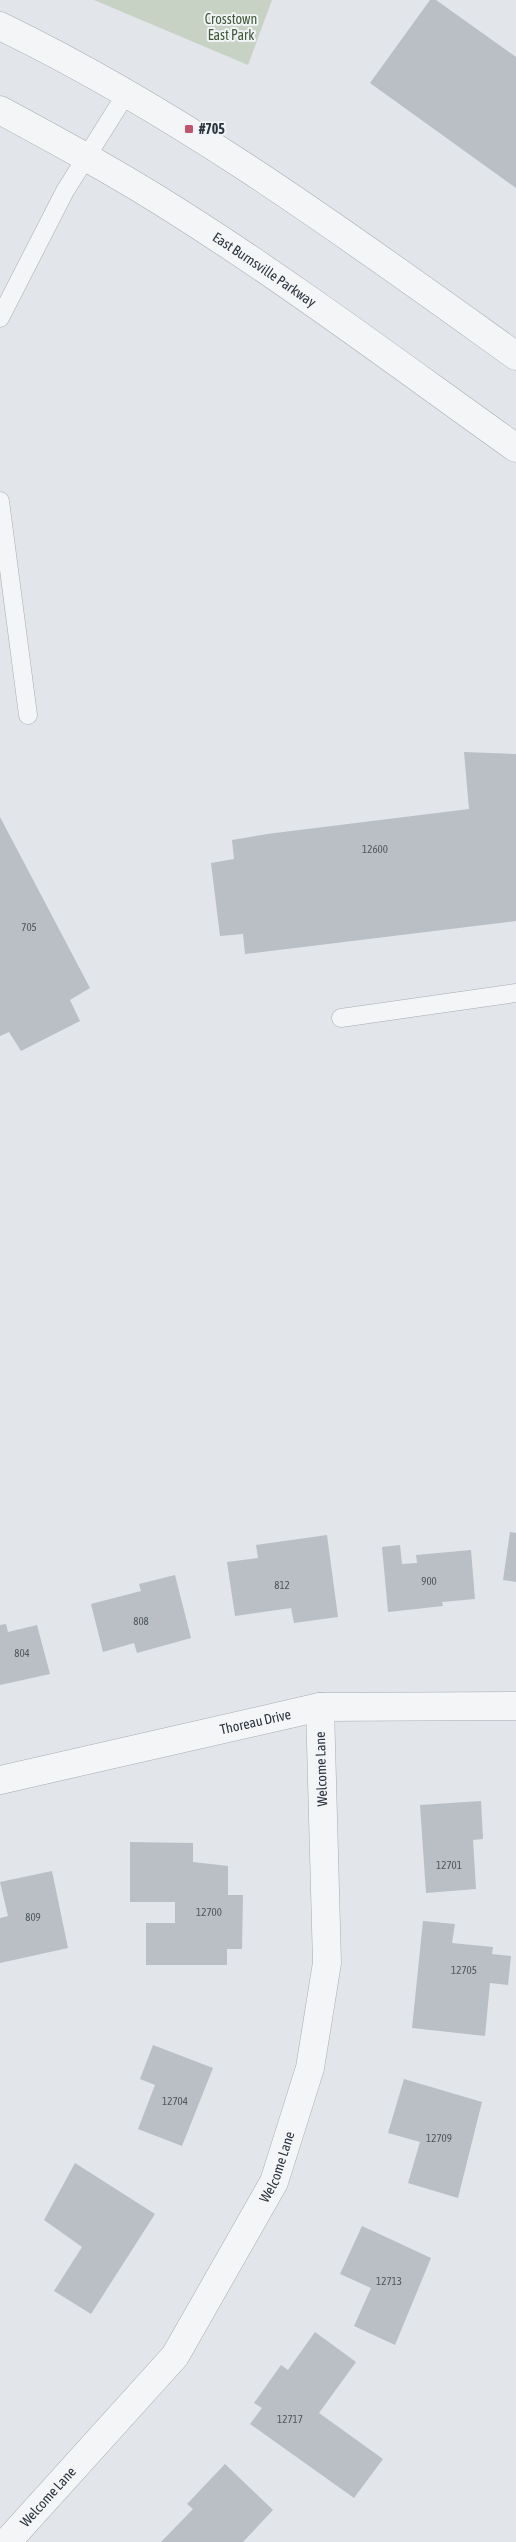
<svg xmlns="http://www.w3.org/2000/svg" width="516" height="2542" viewBox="0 0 516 2542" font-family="'Asap Condensed',sans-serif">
  <rect width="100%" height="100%" fill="#e2e5e9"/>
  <!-- green -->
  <path fill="#c8d2c4" d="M94,0H272L248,65Z"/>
  <!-- building -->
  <path fill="#b9bfc5" d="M430,0H436L516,57V188L370,83Z
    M464,752L516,754V921L245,954L243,934L220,936L211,863L234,859L232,840L267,834L469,809Z
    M0,817L90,988L70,1000L80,1021L21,1051L9,1032L0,1036Z
    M510,1532L516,1533V1582L503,1580Z
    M327,1535L338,1617L294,1623L291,1608L235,1616L227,1562L258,1558L256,1545Z
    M400,1545L402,1564L417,1563L416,1555L471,1550L475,1599L442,1602L443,1606L388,1612L382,1547Z
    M175,1575L191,1638L137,1653L134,1643L103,1652L91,1604L141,1591L139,1584Z
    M6,1624L8,1632L37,1625L50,1674L0,1685V1625Z
    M481,1801L483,1839L473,1840L476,1889L426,1893L420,1805Z
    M130,1842L193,1843V1862L228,1866V1895H243L242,1949H227V1965H146V1923H175V1902H130Z
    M52,1871L68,1948L0,1963V1918L8,1916L0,1882Z
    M423,1921L455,1924L452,1943L493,1947L492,1954L511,1956L508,1985L490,1983L485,2036L412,2028Z
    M153,2045L213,2068L182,2146L138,2129L155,2085L140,2079Z
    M404,2079L482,2102L458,2198L408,2183L420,2142L388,2133Z
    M75,2163L155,2214L91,2314L54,2291L82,2247L44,2220Z
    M362,2226L431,2258L395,2345L354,2326L371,2288L340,2274Z
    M315,2332L356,2362L319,2413L383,2459L354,2498L250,2424L262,2408L254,2403L281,2365L288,2370Z
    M225,2464L273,2510L243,2542H161L193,2509L187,2504Z"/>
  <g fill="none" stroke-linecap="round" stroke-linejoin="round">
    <defs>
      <path id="service" d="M0,318L65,191L126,94
        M0,501L28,715
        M341,1018L516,993"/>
      <g id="minor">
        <path id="s1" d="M0,1780L320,1707L516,1706"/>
        <path id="s2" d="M7,2542L175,2356L274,2182L310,2068L327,1963L320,1707"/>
      </g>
      <g id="tertiary">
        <path d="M0,26C184,115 350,237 516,356"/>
        <path id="s3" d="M0,110C61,143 122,176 181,214C296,287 405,369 516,448"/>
      </g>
    </defs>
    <!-- service casing -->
    <use href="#service" stroke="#a7acb3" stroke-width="19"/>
    <!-- minor casing -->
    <use href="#minor" stroke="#a7acb3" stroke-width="29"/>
    <!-- tertiary casing -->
    <use href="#tertiary" stroke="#a7acb3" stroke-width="29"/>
    <!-- service -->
    <use href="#service" stroke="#f4f5f7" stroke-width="18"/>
    <!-- minor -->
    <use href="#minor" stroke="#f4f5f7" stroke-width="28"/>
    <!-- tertiary -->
    <use href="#tertiary" stroke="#f4f5f7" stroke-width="28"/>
  </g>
  <!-- markers -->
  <rect fill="#c1546d" stroke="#f1f4f6" stroke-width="2" x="184" y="124" width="10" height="10" rx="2.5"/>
  <g text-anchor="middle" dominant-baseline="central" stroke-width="4" stroke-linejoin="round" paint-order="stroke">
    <!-- number labels -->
    <g font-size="11" fill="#4e5760">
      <text x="375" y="849">12600</text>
      <text x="29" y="927">705</text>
      <text x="429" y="1581">900</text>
      <text x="282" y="1585">812</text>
      <text x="141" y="1621">808</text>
      <text x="22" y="1653">804</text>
      <text x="449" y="1865">12701</text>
      <text x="209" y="1912">12700</text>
      <text x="33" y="1917">809</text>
      <text x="464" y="1970">12705</text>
      <text x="175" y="2101">12704</text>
      <text x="439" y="2138">12709</text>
      <text x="389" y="2281">12713</text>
      <text x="290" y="2419">12717</text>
    </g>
    <!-- park labels -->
    <g font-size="14" fill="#42593a" stroke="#f1f4f6">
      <text x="231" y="19">Crosstown<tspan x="231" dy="16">East Park</tspan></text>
    </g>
    <!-- poi labels -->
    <g font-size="14" font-weight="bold" fill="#2b343f" stroke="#f1f4f6" text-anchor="start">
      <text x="199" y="129">#705</text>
    </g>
    <!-- street labels -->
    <g font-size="14" fill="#2b343f" stroke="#f1f4f6">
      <text stroke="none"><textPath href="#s3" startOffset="309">East Burnsville Parkway</textPath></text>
      <text stroke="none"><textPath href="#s1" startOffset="262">Thoreau Drive</textPath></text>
      <text transform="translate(321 1769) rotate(-92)">Welcome Lane</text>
      <text stroke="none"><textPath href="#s2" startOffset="466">Welcome Lane</textPath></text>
      <text stroke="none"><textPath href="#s2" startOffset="61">Welcome Lane</textPath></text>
    </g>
  </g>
</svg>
